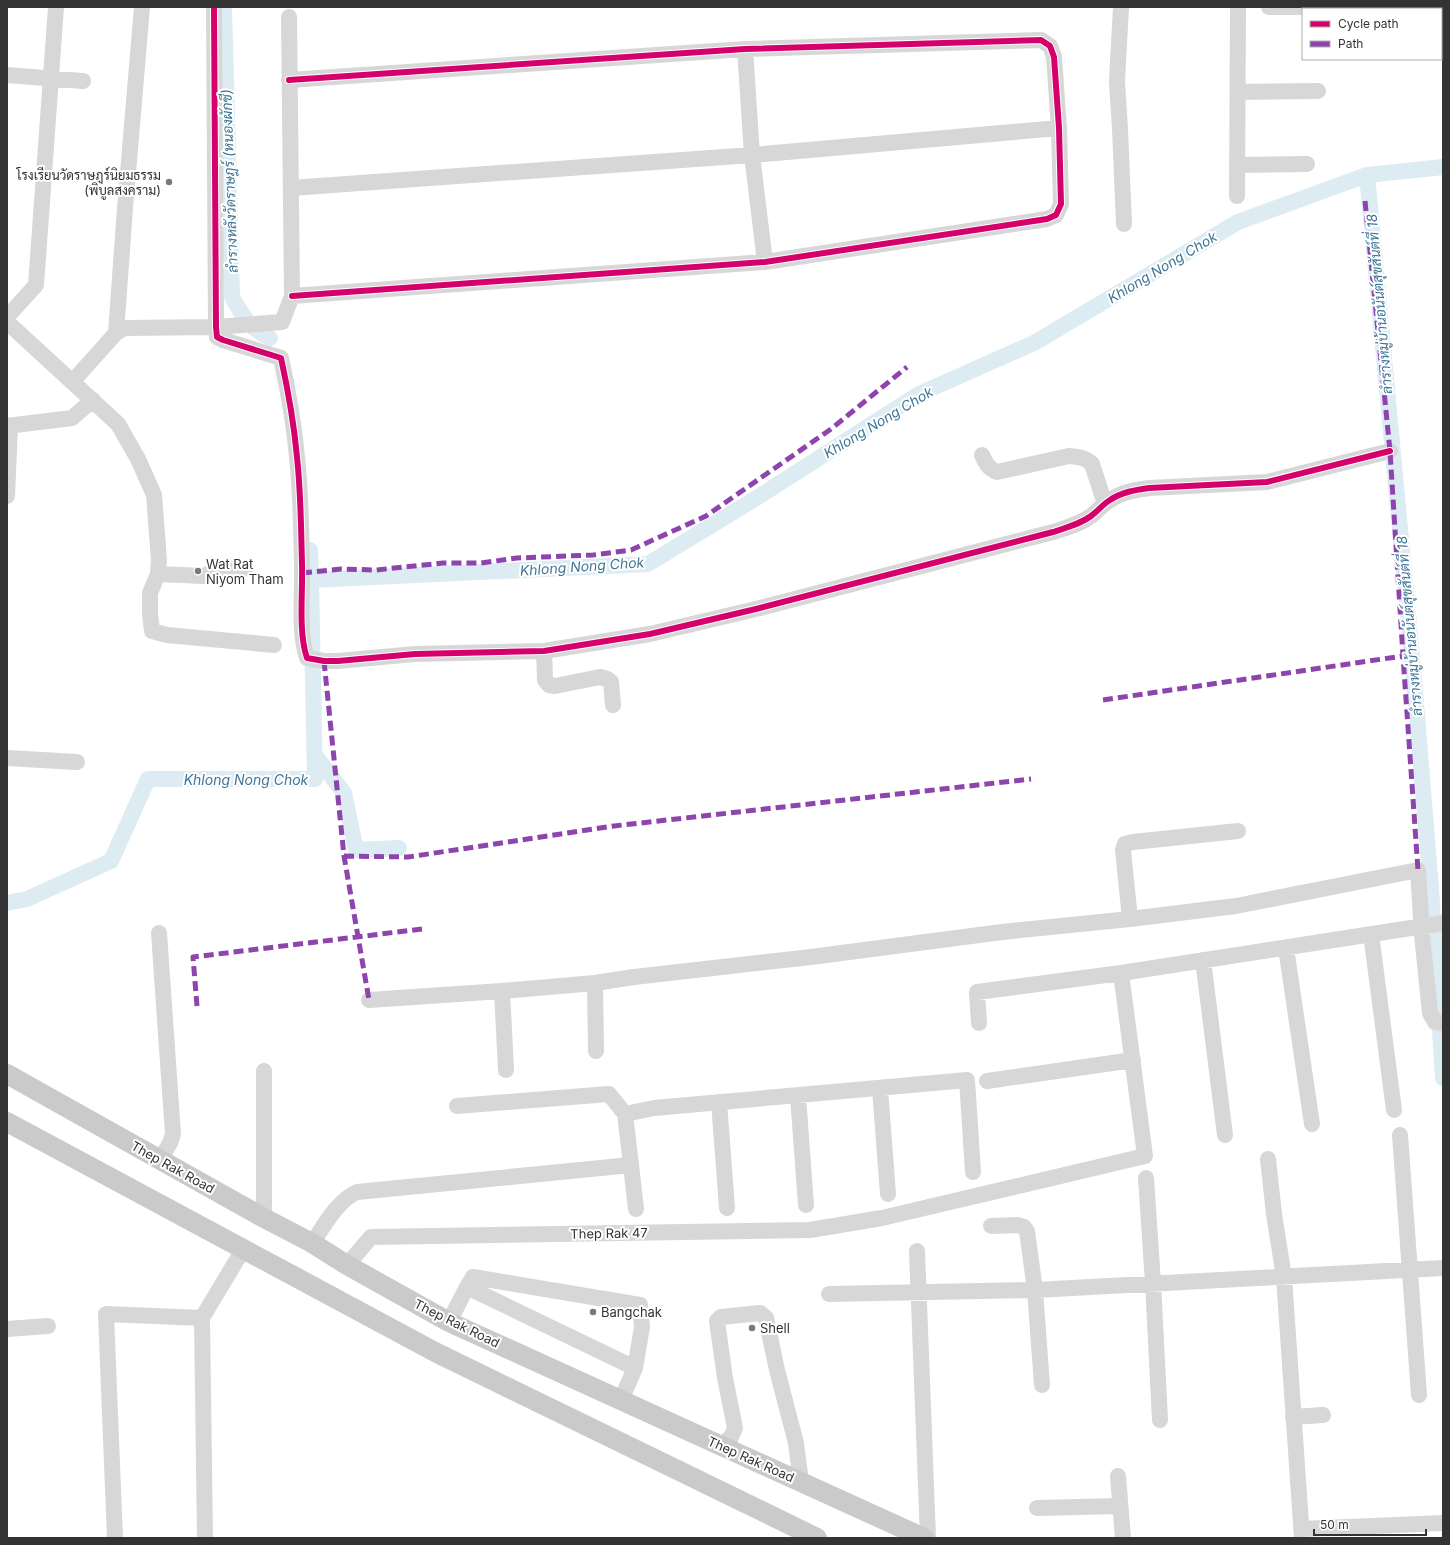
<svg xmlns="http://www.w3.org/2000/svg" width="1450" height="1545" viewBox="0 0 1450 1545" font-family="Inter,Sarabun,sans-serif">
  <rect width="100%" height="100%" fill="#fff"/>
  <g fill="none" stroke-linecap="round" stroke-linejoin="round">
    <!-- canal -->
    <path stroke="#ddebf3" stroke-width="16" d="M224,7L232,297C243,316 250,329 270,338
      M1367,175L1414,679L1431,888L1443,1078
      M310,550L311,580
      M315,755L344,793L356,850L399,848
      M7,903L27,899L111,861L148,779H315L311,580L648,564L758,497L919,394L1034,343L1238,222L1367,175L1443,167"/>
    <!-- minor -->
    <path stroke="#d7d7d7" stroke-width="16" d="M214,7L216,327L217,337L223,340L281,358C288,390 294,424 297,457C301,493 301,529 302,564C303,593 298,632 307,658L324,661H338L415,654L544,651L650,634L756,609L1053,532C1066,528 1080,524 1091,516C1098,511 1103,504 1110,500C1122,492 1135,490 1149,488L1267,482L1390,451
      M1121,7L1117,81L1120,129L1124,224
      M1269,7H1316
      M745,49L752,155L765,262
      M7,75L83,81
      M289,80L745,49L1041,40L1050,46L1054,57L1059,128L1061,204L1056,215L1047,219L765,262L292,296
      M1238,92L1318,91
      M1237,165L1307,164
      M291,188L752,155L1059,128
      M1237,196L1238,7
      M7,317L36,285L56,7
      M7,322L118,424L138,459L154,495L159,560L158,574L150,593V614L152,631L167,635L274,645
      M116,333L125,208L142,7
      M73,381L116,333L124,328L216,327L282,322L292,296L289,17
      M7,426L72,418L93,400
      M982,455C986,464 988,468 997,472L1069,456C1079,457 1085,457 1092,464L1105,504
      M7,496L10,426
      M158,574L203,576L217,570L246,568
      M544,651L545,680L549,685L555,686L600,677L607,679L611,682L613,705
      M7,758L77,762
      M1130,919L1123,850L1125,844L1133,842L1238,831
      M159,933L173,1134L170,1143L160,1160
      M1371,934L1394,1110
      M1286,948L1312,1124
      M1203,960L1225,1135
      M595,983L596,1051
      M502,991L506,1070
      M369,1000L502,991L595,983L634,977L811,957L1002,932L1130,919L1236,906L1418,870L1422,935L1430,1013L1435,1022L1443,1023
      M979,1023L977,992L1121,973
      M987,1081L1133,1060
      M880,1089L888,1194
      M798,1096L806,1205
      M719,1102L727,1208
      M457,1106L609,1094L625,1114
      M1400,1135L1419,1395
      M1268,1159L1274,1214L1284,1277L1302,1538
      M631,1165L636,1209
      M1146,1178L1153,1283L1160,1420
      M264,1218V1071
      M991,1226L1017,1225L1024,1227L1027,1231L1035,1290L1042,1385
      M312,1243C324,1226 338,1200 357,1192L631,1165L625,1114L654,1108L967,1080L973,1172
      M917,1251L928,1538
      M347,1265L371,1237L810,1230L882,1218L1145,1156L1121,973L1443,923
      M467,1287L473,1277L640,1305L642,1327L635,1368
      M829,1294L1035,1290L1443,1268
      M449,1322L467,1287L635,1368L621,1400
      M7,1329L48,1326
      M1293,1417L1323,1415
      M721,1446L731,1437L735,1428L725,1378L717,1321L721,1317L760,1313L766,1318L777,1370L796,1443L801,1482
      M1118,1476L1123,1538
      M1037,1508L1120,1506
      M1301,1529L1443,1523
      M115,1538L106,1314L202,1318
      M205,1538L202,1318L244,1248"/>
    <!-- major -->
    <path stroke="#cacaca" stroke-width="20" d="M7,1074L264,1218L312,1243L347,1265L449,1322L924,1538
      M7,1122L435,1352L817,1538"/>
    <!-- quiet -->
    <path stroke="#8e44ad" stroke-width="5" stroke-dasharray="10 5" stroke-linecap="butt" d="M1365,201L1390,451L1403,656L1418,870
      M302,573L341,569L376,570L443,563H481L517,558L593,555L631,550L706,516L831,429L907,367
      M324,661L344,856L369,1000
      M1103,700L1403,656
      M344,856L408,857L614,826L1031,779
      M197,1006L193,957L422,929"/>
    <defs>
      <path id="cycleway" d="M214,7L216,327L217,337L223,340L281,358C288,390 294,424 297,457C301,493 301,529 302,564C303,593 298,632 307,658L324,661H338L415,654L544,651L650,634L756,609L1053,532C1066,528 1080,524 1091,516C1098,511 1103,504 1110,500C1122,492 1135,490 1149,488L1267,482L1390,451
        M289,80L745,49L1041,40L1050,46L1054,57L1059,128L1061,204L1056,215L1047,219L765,262L292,296"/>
    </defs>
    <!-- cycleway casing -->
    <use href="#cycleway" stroke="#fff" stroke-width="8"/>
    <!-- cycleway -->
    <use href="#cycleway" stroke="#d6006c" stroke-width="6"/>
  </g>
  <!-- markers -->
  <g fill="#7a7a7a" stroke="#fff" stroke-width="1.5">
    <circle cx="169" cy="182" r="4"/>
    <circle cx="198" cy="571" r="4"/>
    <circle cx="593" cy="1312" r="4"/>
    <circle cx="752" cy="1328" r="4"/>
  </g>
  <g text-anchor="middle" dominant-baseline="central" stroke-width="4" stroke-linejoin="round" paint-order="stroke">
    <!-- poi labels -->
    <g font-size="13" fill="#333" stroke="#fff" text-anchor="start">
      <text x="161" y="175" text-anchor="end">โรงเรียนวัดราษฎร์นิยมธรรม<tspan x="161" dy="15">(พิบูลสงคราม)</tspan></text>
      <text x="206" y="564">Wat Rat<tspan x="206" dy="15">Niyom Tham</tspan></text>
      <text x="601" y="1312">Bangchak</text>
      <text x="760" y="1328">Shell</text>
    </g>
    <!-- street labels -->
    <g font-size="13" fill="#333" stroke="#fff">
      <text transform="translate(173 1167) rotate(29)">Thep Rak Road</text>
      <text transform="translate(609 1233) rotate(-1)">Thep Rak 47</text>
      <text transform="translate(457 1323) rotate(26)">Thep Rak Road</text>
      <text transform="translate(751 1459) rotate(24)">Thep Rak Road</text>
    </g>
    <!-- water labels -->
    <g font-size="14" font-style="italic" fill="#3f7597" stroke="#fff">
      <text transform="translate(229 181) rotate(-92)">ลำรางหลังวัดราษฎร์ (หนองผักชี)</text>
      <text transform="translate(1162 267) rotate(-31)">Khlong Nong Chok</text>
      <text transform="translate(1379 304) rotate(-95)">ลำรางหมู่บ้านอนันต์สุขสันต์ที่ 18</text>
      <text transform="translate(878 422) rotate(-31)">Khlong Nong Chok</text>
      <text transform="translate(582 566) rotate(-4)">Khlong Nong Chok</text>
      <text transform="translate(1409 626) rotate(-95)">ลำรางหมู่บ้านอนันต์สุขสันต์ที่ 18</text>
      <text x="246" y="779">Khlong Nong Chok</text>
    </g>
  </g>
  <!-- border -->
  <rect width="1450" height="1545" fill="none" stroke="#333333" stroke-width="16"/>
  <!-- legend -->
  <rect x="1302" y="8" width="140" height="52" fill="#ffffff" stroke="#adadad"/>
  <rect x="1310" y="21" width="20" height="6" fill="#d6006c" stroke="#adadad"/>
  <text x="1338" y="28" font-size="12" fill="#333333">Cycle path</text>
  <rect x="1310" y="41" width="20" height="6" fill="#8e44ad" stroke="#adadad"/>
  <text x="1338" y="48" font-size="12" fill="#333333">Path</text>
  <!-- scale -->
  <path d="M1314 1529v6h112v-6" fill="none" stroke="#333333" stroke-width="2"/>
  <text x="1320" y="1529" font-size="12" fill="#333333" stroke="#ffffff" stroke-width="3" paint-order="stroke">50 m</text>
</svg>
